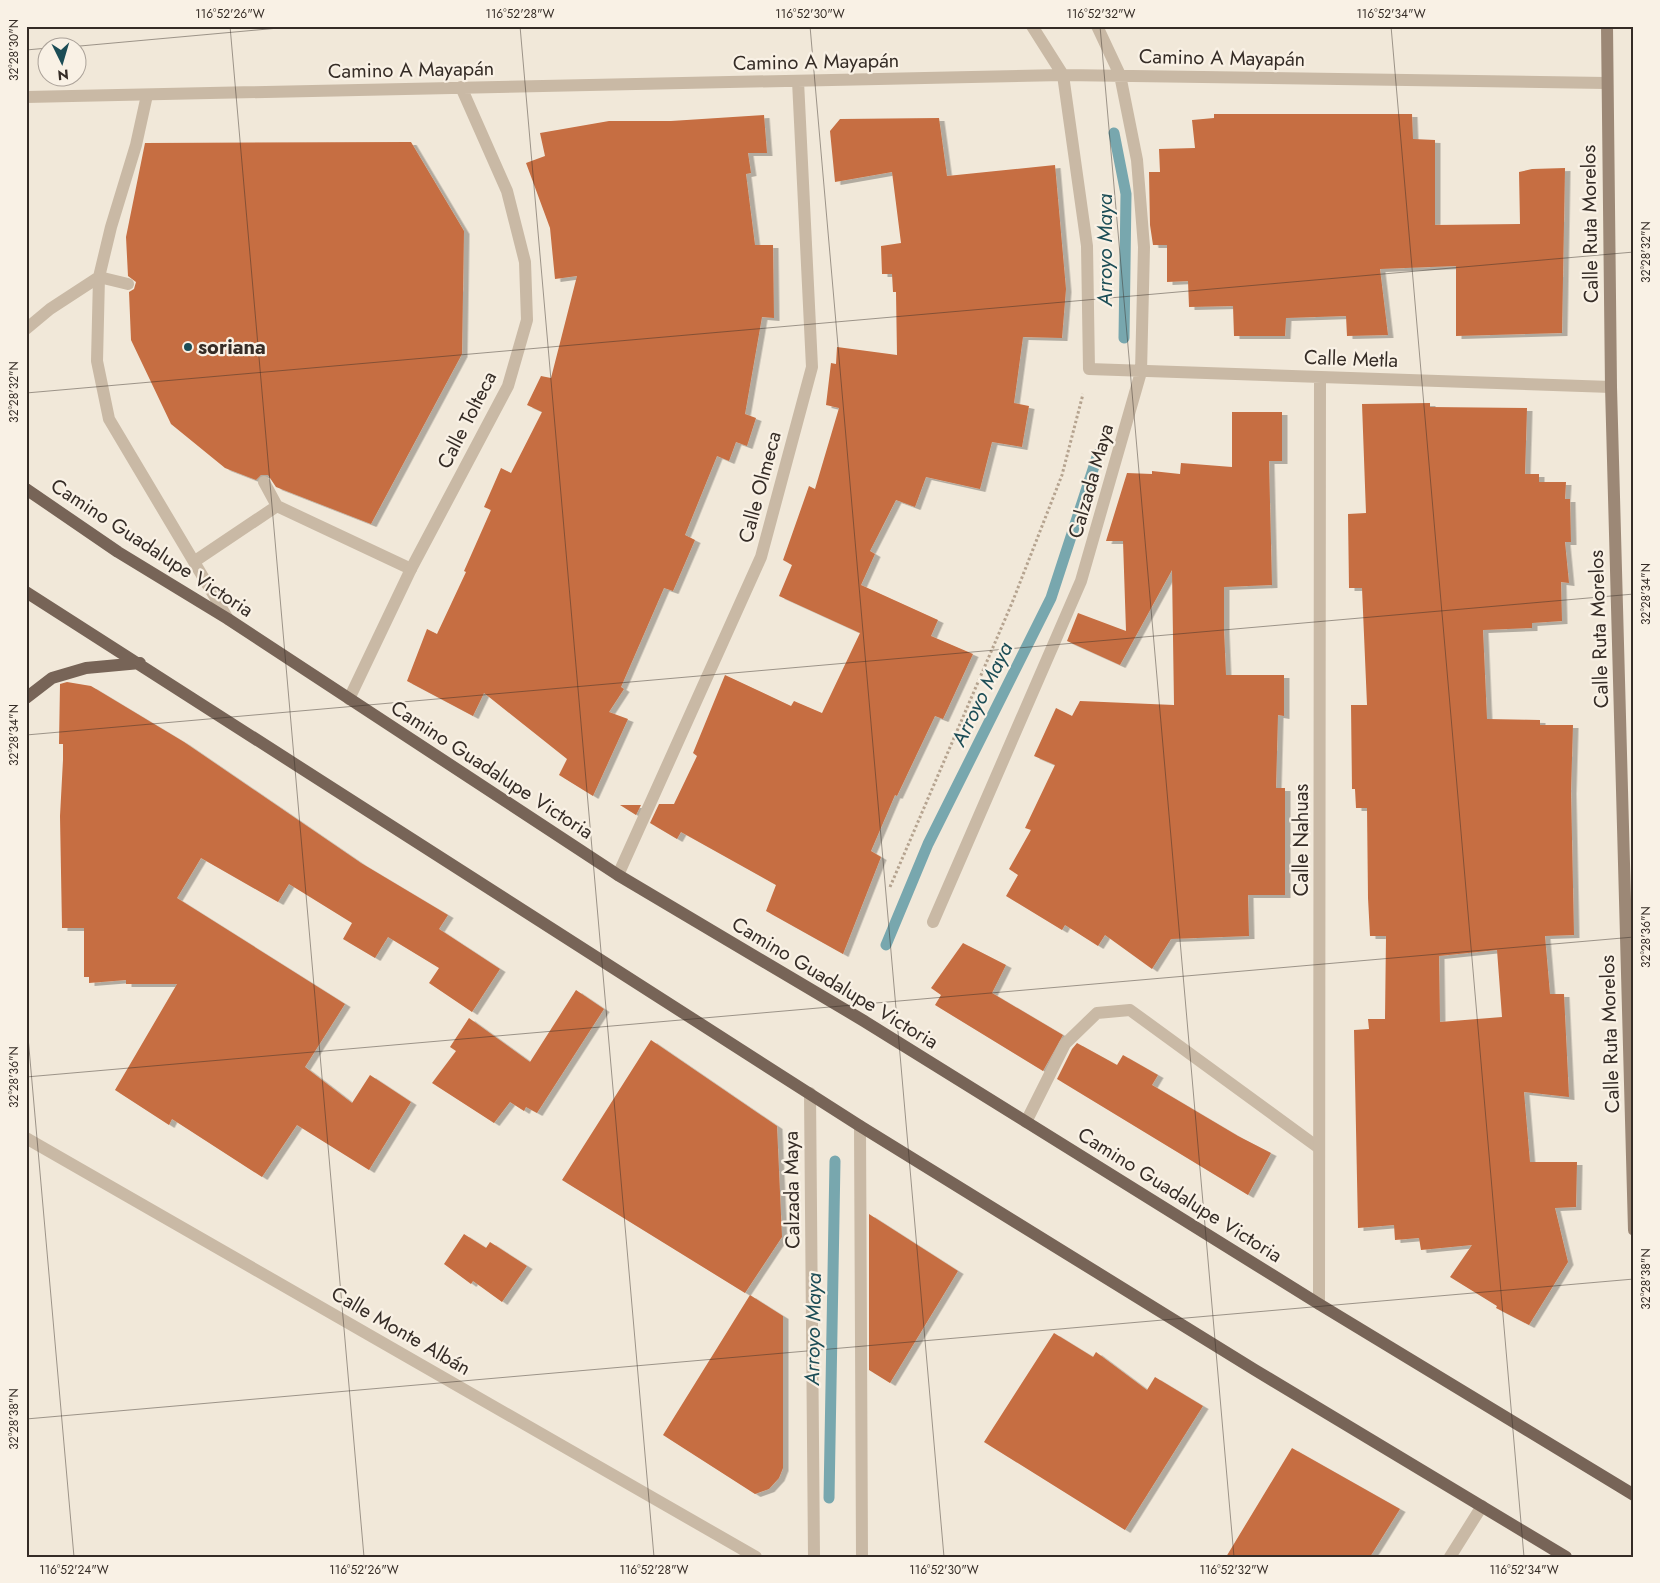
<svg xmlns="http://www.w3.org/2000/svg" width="1660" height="1583" viewBox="0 0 1660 1583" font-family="Jost,sans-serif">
  <defs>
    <filter id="shadow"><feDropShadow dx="5.5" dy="3" stdDeviation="0" flood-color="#0004"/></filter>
  </defs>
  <rect width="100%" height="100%" fill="#f1e8d9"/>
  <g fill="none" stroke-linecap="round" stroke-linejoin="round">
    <!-- stream -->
    <path stroke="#78a7ae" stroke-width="11" d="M1114,133L1126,194L1124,338
      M886,945L928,844L1051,598L1098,454
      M829,1498L835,1161"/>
  </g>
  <!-- building -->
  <path fill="#c66e42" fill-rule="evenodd" filter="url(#shadow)" d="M1214,114H1412L1413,139L1435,140V225L1520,224L1519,172L1532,169L1565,168L1562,333L1456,336V266L1380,269L1388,335L1347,336L1346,316L1286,318L1285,336H1234L1233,306L1189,307L1188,281L1167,282V245H1153L1150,225L1149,172H1160L1159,149L1195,148L1192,120L1214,118Z
    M764,115L767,153H748L751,173L746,174L755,245H773L774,318L762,317L745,414L756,418L747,446L736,442L729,461L717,456L685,535L695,540L673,591L664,588L621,687L624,689L609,712L628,719L593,796L559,775L567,759L484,693L473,716L407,681L427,629L437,634L466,572L464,571L491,510L484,507L501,468L511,473L542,412L527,405L541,376L551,378L577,276L555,279L550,228L526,163L545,156L540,133L609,121H671Z
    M939,118L947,176L1055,165L1066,289L1062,338L1023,337L1014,403L1029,406L1022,447L992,442L980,489L926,477L915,507L896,500L870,551L875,554L861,585L938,620L931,636L973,654L943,719L935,716L897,796L895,795L871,851L881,857L843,954L766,911L776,885L681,832L677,839L650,823L659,804H674L697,756L693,753L725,675L791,706L794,701L822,713L860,633L779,596L792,565L783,560L809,486L815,489L839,408L826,405L831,363L836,364L837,347L897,355L896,292H893L892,274H882L881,246L901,243L892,172L835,182L830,131L840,119Z
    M411,142L464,231L462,354L371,524L276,487L268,475H261L256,480L225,468L171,424L131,340L129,292L134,289L136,282L128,276L126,237L145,143Z
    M1430,403V407L1527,408L1525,474H1539V482H1566L1565,499H1570L1571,542H1565L1569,583L1561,582L1562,621L1532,623V628L1483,630L1487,719L1540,720V725H1573L1571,791L1574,935L1545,936L1550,994H1564L1569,1097L1524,1092L1530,1162H1577L1576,1207L1555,1208L1568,1262L1529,1325L1496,1308L1497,1306L1450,1277L1472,1245L1421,1250L1419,1238L1395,1240L1394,1225L1358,1228L1354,1030L1369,1029L1368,1019H1385L1386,936H1370L1368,898L1367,808H1356L1355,789H1352L1351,705H1367L1362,588H1349L1348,514L1366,513L1362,404ZM1497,950L1502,1017L1440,1022L1439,956Z
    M1232,412H1282V461H1269L1272,585L1224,587V630L1226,675H1284V716L1278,715L1276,788H1285V895H1248L1249,936L1171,939L1152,969L1105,935L1098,946L1065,925L1062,930L1006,896L1018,875L1009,869L1031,830L1025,828L1055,765L1034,756L1056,708L1072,716L1080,701L1174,705L1172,570L1120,665L1067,641L1078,613L1126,631L1123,541H1106L1127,473L1152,474V471L1180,474L1181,463L1232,467Z
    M67,682L91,686L184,742L361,863L448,915L439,929L500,969L472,1012L429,983L439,968L388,937L375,958L343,939L352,923L289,884L278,902L201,858L177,898L345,1004L305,1067L352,1103L370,1075L411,1102L369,1170L297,1125L262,1177L172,1119L169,1125L115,1090L177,984H126V980L89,983V977H84V928H62L60,816L63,760V744H59L60,684Z
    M620,805H641L636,815Z
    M963,943L1006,965L992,993L1063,1035L1043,1071L935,1005L941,995L931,988Z
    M576,990L604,1009L537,1113L526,1107L524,1111L510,1102L494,1123L432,1083L456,1051L450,1047L469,1018L530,1062Z
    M651,1040L777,1126L782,1237L745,1293L562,1180Z
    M1077,1043L1117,1065L1123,1055L1158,1075L1152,1085L1238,1136L1271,1153L1248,1195L1057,1079L1072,1049Z
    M869,1214L958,1271L890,1383L869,1370Z
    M464,1234L486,1248L490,1242L527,1266L502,1302L473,1281L471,1284L444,1264Z
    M750,1295L783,1316V1468L779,1478L769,1489L755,1494L663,1435Z
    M1054,1333L1093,1357L1096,1352L1147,1390L1155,1377L1203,1406L1125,1530L984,1442Z
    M1292,1448L1400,1509L1370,1557H1226Z"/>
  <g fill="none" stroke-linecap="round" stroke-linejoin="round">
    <!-- path -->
    <path stroke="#b5a38f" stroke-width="3" stroke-dasharray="2.5 2.5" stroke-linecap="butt" d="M890,887L1012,603L1062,475L1083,394"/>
    <!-- service -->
    <path stroke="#c9b9a5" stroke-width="12" d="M147,95L136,145L111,227L99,277L97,361L109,419L228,619
      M26,329L50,309L99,277L128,284
      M264,482L277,506
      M195,561L277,506L411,569
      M1026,1122L1065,1044L1097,1013L1130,1010L1319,1148
      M1450,1557L1482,1506"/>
    <!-- minor -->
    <path stroke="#c9b9a5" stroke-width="12" d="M1032,26L1063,75L1087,246L1089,369L1611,387
      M26,97L1063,75L1606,83
      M349,699L411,569L508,386L527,320L525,262L507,191L461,87
      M618,875L761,557L812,367L798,81
      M933,922L1081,581L1141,372L1144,247L1137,160L1120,75L1097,26
      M810,1093L814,1557
      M860,1126L862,1557
      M26,1138L756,1557
      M1319,1304L1320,377"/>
    <!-- secondary -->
    <path stroke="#9c8876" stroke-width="12" d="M1607,26L1611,387L1634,1230"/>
    <!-- primary -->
    <path stroke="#776457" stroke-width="12" d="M26,489L118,552L228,619L618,875L864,1021L1319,1304L1634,1495
      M26,592L860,1126L1255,1370L1566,1557
      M26,698L52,678L86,668L140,663"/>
  </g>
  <!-- ticks -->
  <path fill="none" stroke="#352c26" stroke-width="1" stroke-opacity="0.45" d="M230,26L364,1557M520,26L654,1557M810,26L944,1557M1100,26L1234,1557M1391,26L1524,1557M58,48L301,26M26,50L48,48M26,393L1634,252M26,735L1634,594M26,1014L74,1557M26,1077L1634,937M26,1419L1634,1279"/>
  <!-- markers -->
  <circle fill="#1c4d56" stroke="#f9f1e5" stroke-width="2" cx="188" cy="347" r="5"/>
  <g text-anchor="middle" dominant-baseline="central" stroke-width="4.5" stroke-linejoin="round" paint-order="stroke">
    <!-- street labels -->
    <g font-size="20" fill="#352c26" stroke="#f9f1e5">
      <text transform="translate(1222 58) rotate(1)">Camino A Mayapán</text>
      <text transform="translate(816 62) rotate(-1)">Camino A Mayapán</text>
      <text transform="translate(411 70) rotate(-1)">Camino A Mayapán</text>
      <text transform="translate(1590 224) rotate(-91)">Calle Ruta Morelos</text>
      <text transform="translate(1351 359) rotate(2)">Calle Metla</text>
      <text transform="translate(467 420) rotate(-63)">Calle Tolteca</text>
      <text transform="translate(1091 481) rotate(-74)">Calzada Maya</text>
      <text transform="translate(760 487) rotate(-75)">Calle Olmeca</text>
      <text transform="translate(152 548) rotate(33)">Camino Guadalupe Victoria</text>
      <text transform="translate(1599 629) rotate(-92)">Calle Ruta Morelos</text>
      <text transform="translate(492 770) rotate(33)">Camino Guadalupe Victoria</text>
      <text transform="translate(1301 840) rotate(-90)">Calle Nahuas</text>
      <text transform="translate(835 983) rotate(31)">Camino Guadalupe Victoria</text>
      <text transform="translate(1610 1034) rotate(-92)">Calle Ruta Morelos</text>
      <text transform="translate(792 1190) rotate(-91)">Calzada Maya</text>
      <text transform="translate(1180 1195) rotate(32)">Camino Guadalupe Victoria</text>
      <text transform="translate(401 1331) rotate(30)">Calle Monte Albán</text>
    </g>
    <!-- poi labels -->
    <g font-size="20" font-weight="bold" fill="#352c26" stroke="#f9f1e5" text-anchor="start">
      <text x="198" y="347">soriana</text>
    </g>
    <!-- water labels -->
    <g font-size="21" font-style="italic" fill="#1c4d56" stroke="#f9f1e5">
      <text transform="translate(1105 250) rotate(-90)">Arroyo Maya</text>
      <text transform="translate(982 694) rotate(-64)">Arroyo Maya</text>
      <text transform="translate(813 1329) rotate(-89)">Arroyo Maya</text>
    </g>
  </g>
  <!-- border -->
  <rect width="1660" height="1583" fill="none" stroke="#f9f1e5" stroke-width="55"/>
  <!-- north arrow -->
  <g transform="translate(62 62) rotate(175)"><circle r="24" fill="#f9f1e5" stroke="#aba299"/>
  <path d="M0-4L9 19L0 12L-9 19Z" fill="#1c4d56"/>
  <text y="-8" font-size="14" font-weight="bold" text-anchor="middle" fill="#352c26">N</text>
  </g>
  <rect x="28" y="28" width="1604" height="1528" fill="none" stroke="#352c26" stroke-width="2"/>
  <g font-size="12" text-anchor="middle" fill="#352c26">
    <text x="230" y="18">116°52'26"W</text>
    <text x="520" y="18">116°52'28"W</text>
    <text x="810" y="18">116°52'30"W</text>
    <text x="1101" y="18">116°52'32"W</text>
    <text x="1391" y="18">116°52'34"W</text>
    <text transform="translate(14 50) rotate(-90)" y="4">32°28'30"N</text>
    <text transform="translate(1646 252) rotate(-90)" y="4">32°28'32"N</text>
    <text transform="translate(14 392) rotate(-90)" y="4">32°28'32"N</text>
    <text transform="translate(1646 594) rotate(-90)" y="4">32°28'34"N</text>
    <text transform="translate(14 735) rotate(-90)" y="4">32°28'34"N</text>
    <text transform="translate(1646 937) rotate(-90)" y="4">32°28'36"N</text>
    <text transform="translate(14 1077) rotate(-90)" y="4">32°28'36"N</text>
    <text transform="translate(1646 1279) rotate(-90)" y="4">32°28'38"N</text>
    <text transform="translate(14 1419) rotate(-90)" y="4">32°28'38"N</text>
    <text x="74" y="1574">116°52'24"W</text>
    <text x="364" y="1574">116°52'26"W</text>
    <text x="654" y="1574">116°52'28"W</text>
    <text x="944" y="1574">116°52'30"W</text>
    <text x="1234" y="1574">116°52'32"W</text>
    <text x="1524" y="1574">116°52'34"W</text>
  </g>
</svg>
